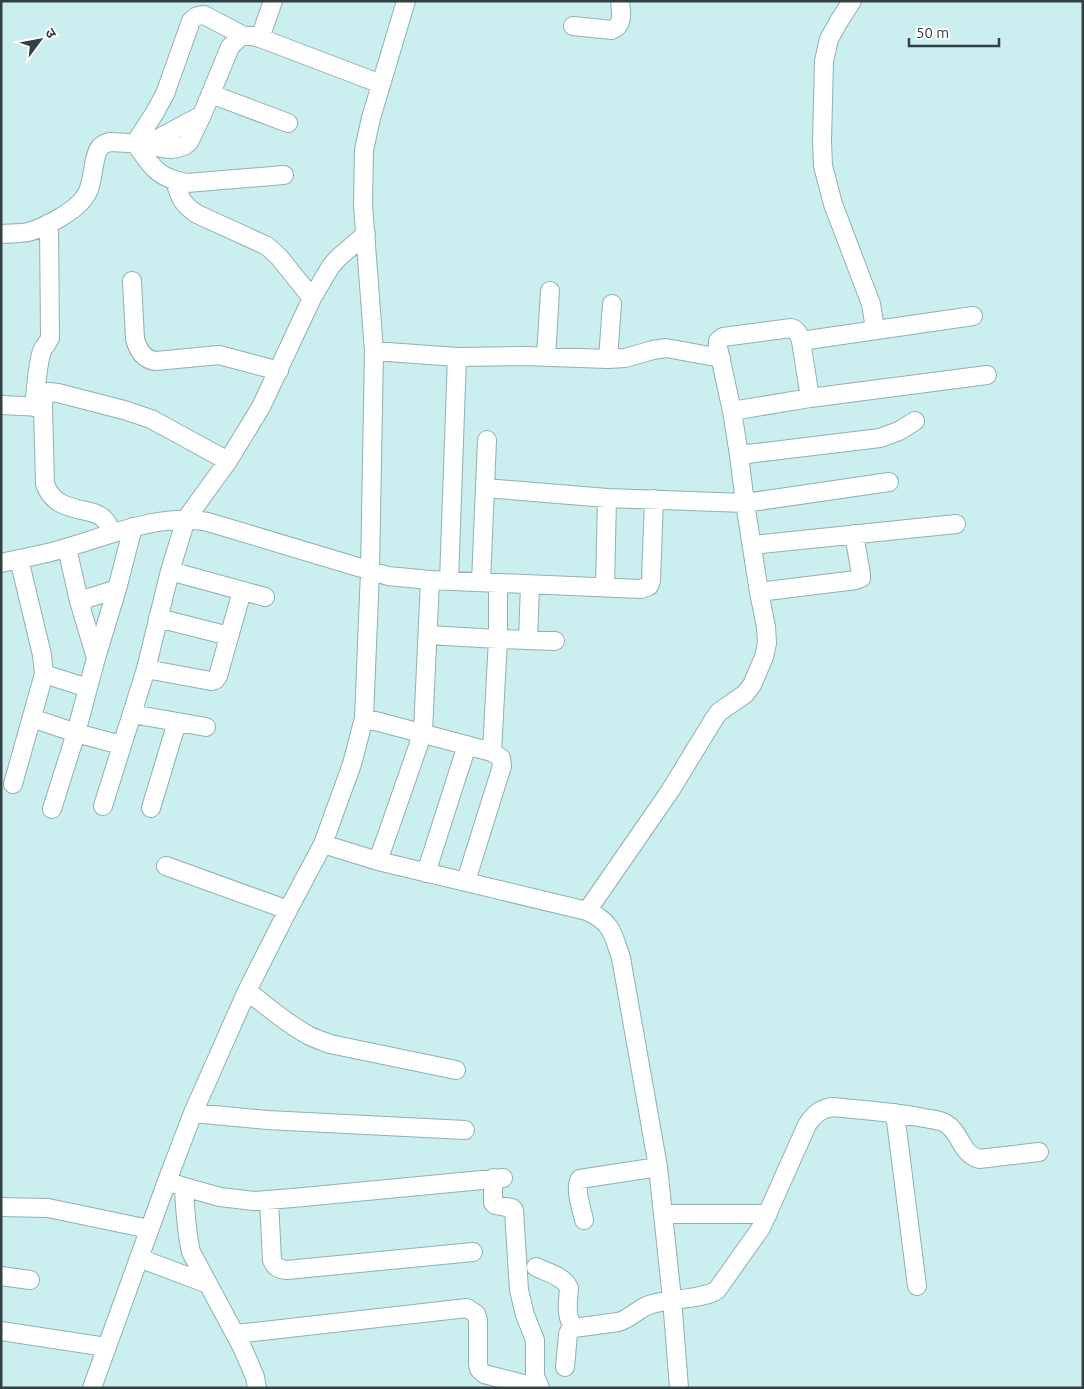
<svg xmlns="http://www.w3.org/2000/svg" width="1084" height="1389" viewBox="0 0 1084 1389" font-family="Ubuntu,'Noto Sans Devanagari',sans-serif">
  <rect width="100%" height="100%" fill="#cbeeef"/>
  <g fill="none" stroke-linecap="round" stroke-linejoin="round">
    <defs>
      <path id="minor" d="M852,1L839,21L829,39L824,61L822,141L823,166L833,204L871,304L875,329
        M573,26L612,30C624,25 621,12 620,1
        M244,36L204,15C197,15 195,17 191,21L165,94L154,114L135,143C152,167 157,178 187,183L284,175
        M260,38L273,1
        M211,94L288,123
        M148,144L202,115
        M175,181C180,198 182,204 197,214L267,246L279,257L312,298
        M1,234C10,233 19,234 28,232C44,228 74,212 84,198C95,185 91,160 100,147C103,144 106,143 110,142L148,144L161,148L171,149L177,148L184,146L189,142L202,115L230,47L239,38L244,36H252L260,38L381,84
        M132,281L135,339C138,350 144,360 156,361L219,355L279,371
        M801,341L973,316
        M374,351L457,357L524,356L608,359L625,358L653,350L666,348L721,358
        M546,357L550,291
        M608,359L612,304
        M1,405L43,407
        M34,407C36,391 37,365 42,351C44,346 48,343 50,338L49,223
        M732,411L810,398L987,375
        M739,455L880,438L899,431L915,421
        M485,488L607,498L745,503L889,482
        M112,533C110,528 108,523 104,519C100,515 95,513 90,512C70,507 53,506 45,484L43,407L44,395L49,392L58,393L124,410L151,419L228,461
        M752,545L956,524
        M67,548L79,601L96,658
        M1,563C24,558 47,554 69,547C112,534 163,513 208,522L388,576L430,580L641,589L649,586L651,581L654,499
        M170,571L265,597
        M449,581L457,357
        M481,582L487,440
        M605,587L607,498
        M759,592L856,580L861,578V574L854,534
        M79,601L117,589
        M158,618L229,636
        M428,635L498,639L555,641
        M528,640L530,585
        M146,669L211,681L215,680L218,676L242,591
        M44,674L88,688
        M132,714L206,727
        M32,718L76,733L121,745
        M364,718L492,752L501,758L502,766L466,881
        M492,752L498,639V583
        M13,784L44,674L42,655L19,559
        M103,806L146,669L170,571L186,519L228,461L261,407L312,298L331,266L339,257L366,234
        M151,808L177,722
        M52,809L76,733L96,658L117,589L133,527
        M323,844L378,861L587,911C612,922 613,934 621,958L658,1167L672,1299L679,1388
        M378,861L423,732L430,580
        M166,866L288,910
        M426,873L467,745
        M587,911L670,791L714,719L719,712L745,694L752,685L764,657L767,643L766,627L759,592L745,503L739,455L732,411L718,347V341L723,337L791,328C798,330 799,335 801,341L810,398
        M247,991C267,1006 287,1024 308,1035C315,1039 323,1041 330,1044L456,1070
        M193,1113L267,1120L465,1130
        M895,1113L917,1286
        M493,1178V1203L495,1205L512,1208L514,1210L519,1290L525,1315L535,1340V1376L540,1388
        M167,1181L184,1187L220,1197L254,1201L293,1198L503,1178
        M184,1187C185,1209 186,1230 191,1252L243,1349L255,1377L257,1388
        M269,1200L272,1260C275,1268 279,1269 287,1270L473,1252
        M1,1207L48,1208L149,1229
        M663,1214H768
        M584,1220C582,1210 574,1188 580,1179L658,1167
        M139,1258L208,1284
        M536,1267C546,1272 564,1276 569,1288C568,1302 565,1316 574,1328
        M1,1276L30,1280
        M1,1331L106,1347
        M236,1334L467,1308L476,1314L478,1320V1364L479,1369L484,1374L539,1388
        M565,1367L568,1334L570,1330L574,1328L618,1322C631,1319 639,1307 652,1304C671,1298 702,1300 717,1290L761,1228L807,1125C814,1114 820,1109 833,1107C862,1110 890,1112 919,1117C927,1119 937,1119 945,1123C961,1132 960,1153 979,1159L1039,1152
        M92,1388L167,1181L193,1113L247,991L288,910L323,844L352,764L364,718L370,571L374,351L363,205L364,150L371,118L406,1"/>
    </defs>
    <!-- minor casing -->
    <use href="#minor" stroke="#8fb1b2" stroke-width="20"/>
    <!-- minor -->
    <use href="#minor" stroke="#fff" stroke-width="18"/>
  </g>
  <!-- border -->
  <rect width="1084" height="1389" fill="none" stroke="#314040" stroke-width="5"/>
  <!-- north arrow -->
  <g transform="translate(40 40) rotate(58)" stroke="#ffffff" stroke-width="4" paint-order="stroke">
  <path d="M0-4L9 19L0 12L-9 19Z" fill="#314040"/>
  <text y="-8" font-size="14" font-weight="bold" text-anchor="middle" fill="#314040">उ</text>
  </g>
  <!-- scale -->
  <path d="M909 38v8h90v-8" fill="none" stroke="#314040" stroke-width="2.5"/>
  <text x="916" y="38" font-size="15" fill="#314040" stroke="#ffffff" stroke-width="4" paint-order="stroke">50 m</text>
</svg>
